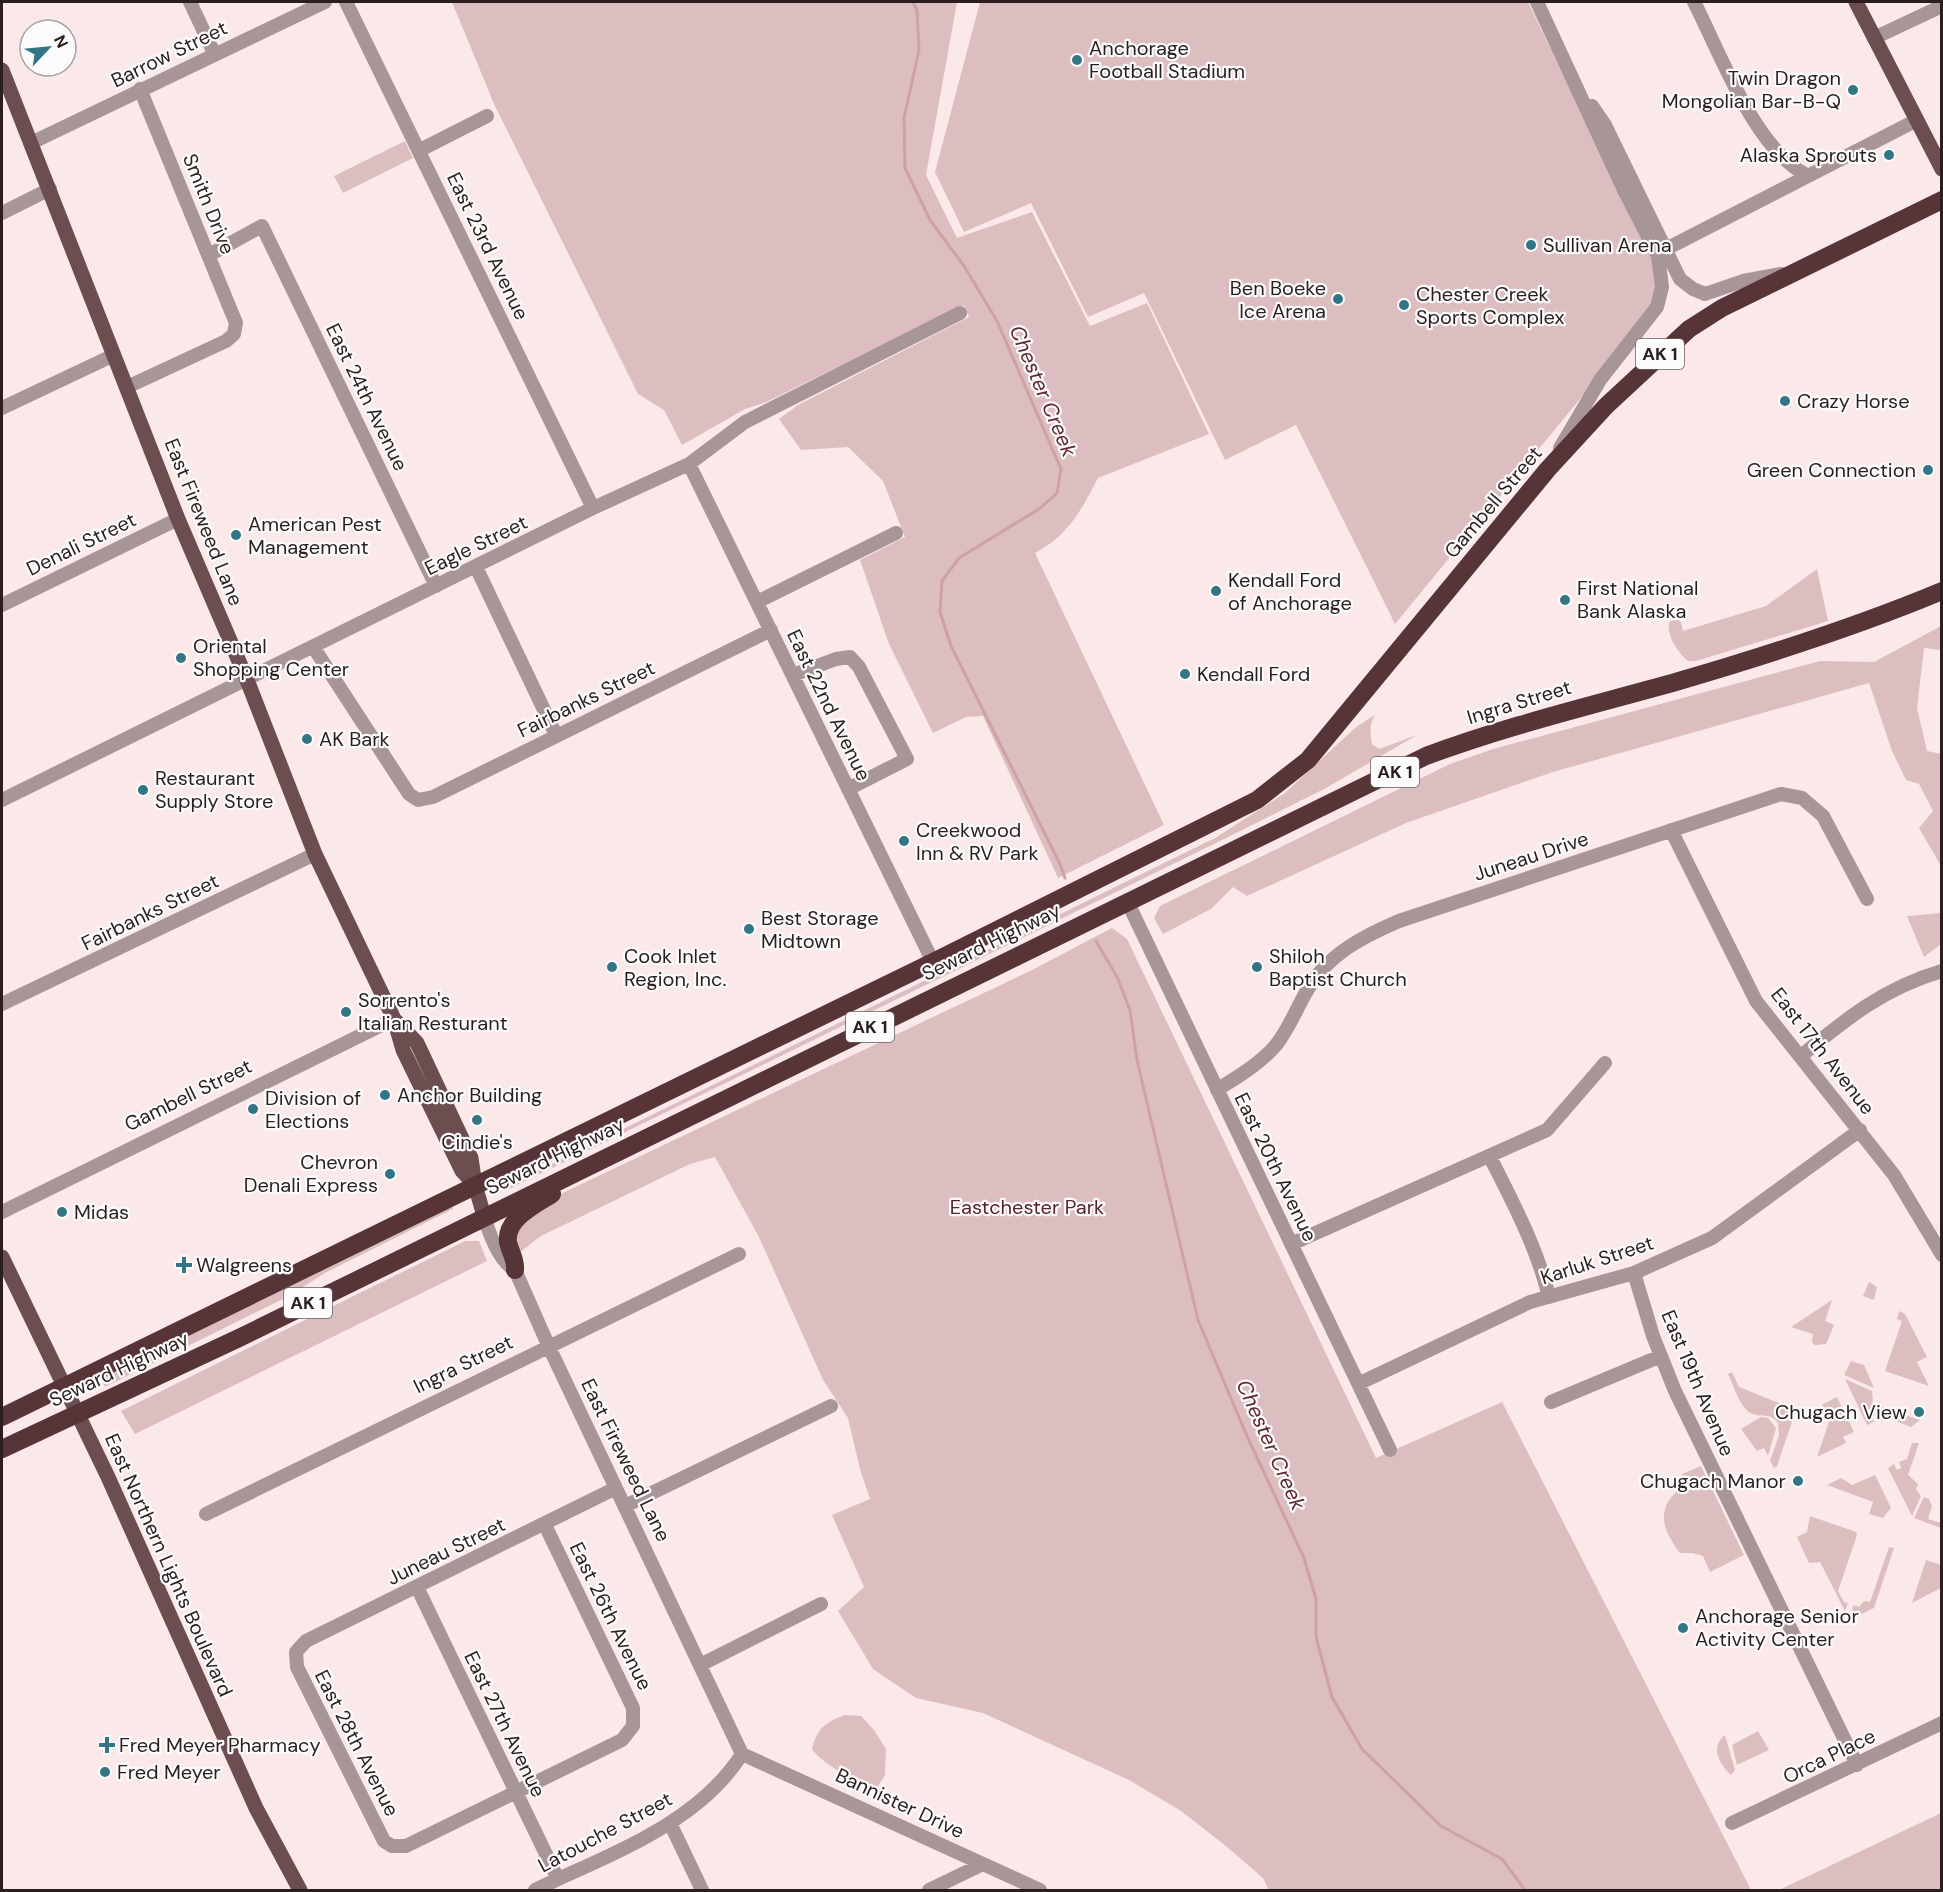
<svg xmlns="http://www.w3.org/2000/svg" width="1943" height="1892" viewBox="0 0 1943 1892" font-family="'DM Sans',sans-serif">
  <rect width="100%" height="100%" fill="#fbe9ea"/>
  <!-- green -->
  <path fill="#ddbec0" d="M452,2H957L926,175L957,238L1032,212L1090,326L1147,303L1209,434L1098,478C1082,509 1068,536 1035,553L1164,825L1058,878L983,716L966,717L933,733L889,644L860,560L905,537L883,481L848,447L801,450L779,419L798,405L969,317L964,305L764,403L745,409L682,445L664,410L638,394L494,104Z
    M980,2H1528L1668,292L1395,624L1296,425L1225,460L1144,293L1088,317L1031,203L964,232L935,172Z
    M405,141L413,158L343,193L334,176Z
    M1817,569L1828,621L1696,661H1688C1677,651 1667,637 1669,622L1676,619L1681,622L1683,631L1766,606Z
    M1941,626V650L1924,648L1917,708L1927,751L1941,754V866L1919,828L1933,811L1919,784L1906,780L1892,751L1869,683L1553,772L1406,823L1247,896L1233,887L1211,909L1163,934L1154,918L1160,906L1450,764L1493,749L1820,661L1874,662Z
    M1375,715C1369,725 1370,733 1372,744L1379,749L1417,735L1326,788L1216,843L509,1189L505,1187L1215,838L1285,793L1356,727Z
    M1941,913V944L1924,957L1907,916Z
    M1112,928L1127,939L1376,1458L1502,1402L1751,1890H1269L1263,1878L1226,1846L1181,1811L1129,1780L983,1713L916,1698L873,1669L838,1611L864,1587L832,1515L870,1499L860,1469L848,1418L823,1380L759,1237L715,1157L690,1164L541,1236L519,1253L515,1244L521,1221L548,1200L1032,970Z
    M452,1205L453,1209L325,1273L287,1297L105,1387L100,1377Z
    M465,1241H479L487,1261L135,1434L121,1411Z
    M1869,1282L1877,1287L1874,1300L1863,1296Z
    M1832,1300L1825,1321L1834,1325L1826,1344L1815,1345L1812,1342L1813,1334L1791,1327Z
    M1899,1311L1905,1314L1927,1357L1917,1362L1929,1386L1885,1371L1902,1321L1897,1319Z
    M1851,1361L1864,1365L1874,1388L1844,1375Z
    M1732,1372L1739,1387L1796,1410L1777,1466L1774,1468L1770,1461L1779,1435L1778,1423C1769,1411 1759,1419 1749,1412C1739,1405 1733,1384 1728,1374Z
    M1845,1379L1872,1391L1873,1404L1920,1420L1911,1427L1888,1418L1878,1420L1875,1415L1871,1417L1874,1422L1867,1425Z
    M1837,1397L1854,1432L1843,1437L1846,1443L1817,1457L1831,1416L1821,1412L1823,1404Z
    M1761,1417L1768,1418L1776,1428L1768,1456L1764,1448L1757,1451L1741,1429Z
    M1912,1443H1919L1908,1475L1918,1484L1916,1489L1921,1496L1912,1516L1888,1468L1894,1464L1897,1470L1901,1468L1899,1462L1907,1459Z
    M1701,1466L1744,1555L1710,1572L1703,1556L1692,1553H1680C1661,1528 1655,1507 1683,1486L1680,1482L1682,1474Z
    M1875,1475L1891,1508L1883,1518L1869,1514L1873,1502L1827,1485L1841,1478L1852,1485Z
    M1924,1497L1929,1499L1932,1506L1928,1519L1941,1523V1528L1914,1518Z
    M1810,1516L1856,1532L1857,1535L1838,1591L1844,1602L1848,1603L1845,1611L1820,1562L1809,1563L1797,1537L1807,1532Z
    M1889,1547L1894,1548L1874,1608L1855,1617L1852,1611L1853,1605L1859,1607L1864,1601L1870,1602Z
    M1926,1560L1941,1565V1588L1912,1603Z
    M845,1715L861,1716L874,1730L886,1749L885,1775L877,1788C859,1784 822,1764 812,1749C817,1728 826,1722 845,1715Z
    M1758,1731L1769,1750L1737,1765L1732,1745Z
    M1725,1735L1735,1770L1731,1775C1719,1764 1710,1747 1725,1735Z
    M1941,1813V1890H1779Z"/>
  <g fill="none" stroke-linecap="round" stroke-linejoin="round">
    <!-- stream -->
    <path stroke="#cea1a5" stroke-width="3" d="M913,2L917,10L919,50L904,118L905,168L930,220L964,266L997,321L1061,469L1057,493L1039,509L959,558L942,581L940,612L951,646L1059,862L1065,878
      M1096,941L1117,977L1130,1010L1137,1060L1198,1320L1246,1434L1304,1558L1316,1599V1637L1332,1697L1362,1749L1441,1826L1502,1859L1525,1890"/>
    <!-- minor -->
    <path stroke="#a89597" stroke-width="14" d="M190,2L214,53
      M346,2L593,508
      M1537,2L1624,190L1658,256L1662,287L1657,307L1600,380L1560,448
      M1694,2C1721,54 1753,146 1806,175
      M1874,38L1942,6
      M1592,106L1605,125L1680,279L1693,289L1705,294L1743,281L1781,274
      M31,143L325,2
      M420,150L487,116
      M2,213L50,189
      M1666,249L1917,120
      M209,255L262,226L436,586
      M127,387L226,341L234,334L236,323L140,89
      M2,408L114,355
      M689,464L933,962
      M476,567L556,735
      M757,602L896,533
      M2,605L178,519
      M314,648L409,794L418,800L433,797L771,630
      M793,675L836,659L850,657L859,667L907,759L848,789
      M2,800L593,508L689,464L745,422L960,313
      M1671,830L1756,1001L1894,1175L1942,1255
      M1127,901L1390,1450
      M2,1004L315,854
      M1801,1056C1847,1018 1884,988 1942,971
      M1217,1090C1237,1077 1260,1064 1276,1045C1289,1029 1297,1007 1308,989C1328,954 1364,936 1399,921L1781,794L1802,798L1823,816L1867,899
      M1490,1157C1513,1203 1537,1247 1549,1297
      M2,1212L394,1019
      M484,1216C489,1233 499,1261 515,1270L549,1347L742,1754
      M1291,1244L1547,1130L1605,1063
      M1634,1273L1653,1336L1675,1391L1857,1765
      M1360,1383L1530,1302L1634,1273L1712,1238L1860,1130
      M1551,1402L1661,1356
      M625,1506L831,1406
      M206,1514L739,1254
      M545,1525L633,1708V1726L622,1740L406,1846H392L384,1841L297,1667L296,1652L306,1641L616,1488
      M417,1587L558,1879
      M702,1664L821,1604
      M742,1754L1040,1890
      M670,1823L702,1890
      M1732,1823L1942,1723
      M535,1890C607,1855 697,1825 742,1754
      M929,1890L983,1864"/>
    <!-- major -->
    <path stroke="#6c4d50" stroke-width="15" d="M1856,2L1942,169
      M2,70L178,519L247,680L315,854L394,1019L403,1050L462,1171L475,1185
      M396,1021L417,1043L471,1158L475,1185L484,1216
      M2,1257L108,1477L256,1808L300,1890"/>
    <!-- highway -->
    <path stroke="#563438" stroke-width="18" d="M515,1270C516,1259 510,1252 508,1242C505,1219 536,1204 552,1194
      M2,1417L933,962L1257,800L1308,760L1548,469L1606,406L1689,329L1722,308L1942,200
      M2,1449L239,1338L1426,756C1509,725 1594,705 1679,681C1768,655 1856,627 1942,591"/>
  </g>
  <!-- markers -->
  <g fill="#337586" stroke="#fbfbfb" stroke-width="2">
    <circle cx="1077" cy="60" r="6"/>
    <circle cx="1853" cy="90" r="6"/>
    <circle cx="1889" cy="155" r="6"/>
    <circle cx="1531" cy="245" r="6"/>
    <circle cx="1338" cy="299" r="6"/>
    <circle cx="1404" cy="305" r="6"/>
    <circle cx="1785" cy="401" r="6"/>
    <circle cx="1928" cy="470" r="6"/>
    <circle cx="236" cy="535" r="6"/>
    <circle cx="1216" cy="591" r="6"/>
    <circle cx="1565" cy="600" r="6"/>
    <circle cx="181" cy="658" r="6"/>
    <circle cx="1185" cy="674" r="6"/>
    <circle cx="307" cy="739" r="6"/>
    <circle cx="143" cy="790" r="6"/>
    <circle cx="904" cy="841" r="6"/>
    <circle cx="749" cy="929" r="6"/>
    <circle cx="612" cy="967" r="6"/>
    <circle cx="1257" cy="967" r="6"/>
    <circle cx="346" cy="1012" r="6"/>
    <circle cx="385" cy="1095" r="6"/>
    <circle cx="253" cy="1109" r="6"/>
    <circle cx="477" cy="1120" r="6"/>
    <circle cx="390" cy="1174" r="6"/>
    <circle cx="62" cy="1212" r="6"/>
    <path d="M181 1256h6v6h6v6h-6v6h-6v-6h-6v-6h6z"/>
    <circle cx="1919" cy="1412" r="6"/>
    <circle cx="1798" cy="1481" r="6"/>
    <circle cx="1683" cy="1628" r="6"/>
    <path d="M104 1736h6v6h6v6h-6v6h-6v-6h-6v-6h6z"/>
    <circle cx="105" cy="1772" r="6"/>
  </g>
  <g text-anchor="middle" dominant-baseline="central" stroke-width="4.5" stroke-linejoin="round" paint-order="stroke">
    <!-- shield labels -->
    <g fill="#fbfbfb" stroke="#6a6060" stroke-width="1.5">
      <rect x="1636" y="339" width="48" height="30" rx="4.5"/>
      <rect x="1371" y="757" width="48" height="30" rx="4.5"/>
      <rect x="846" y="1012" width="48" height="30" rx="4.5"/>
      <rect x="284" y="1288" width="48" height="30" rx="4.5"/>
    </g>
    <g font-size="18" font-weight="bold" fill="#2c1d1e">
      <text x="1660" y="354">AK 1</text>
      <text x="1395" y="772">AK 1</text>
      <text x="870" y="1027">AK 1</text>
      <text x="308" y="1303">AK 1</text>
    </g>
    <!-- poi labels -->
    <g font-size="20" fill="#2c1d1e" stroke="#fbfbfb" text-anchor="start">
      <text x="1089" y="48">Anchorage<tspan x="1089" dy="23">Football Stadium</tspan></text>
      <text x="1841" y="78" text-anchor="end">Twin Dragon<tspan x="1841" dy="23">Mongolian Bar-B-Q</tspan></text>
      <text x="1877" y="155" text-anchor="end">Alaska Sprouts</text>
      <text x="1543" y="245">Sullivan Arena</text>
      <text x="1326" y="288" text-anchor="end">Ben Boeke<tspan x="1326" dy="23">Ice Arena</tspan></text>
      <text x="1416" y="294">Chester Creek<tspan x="1416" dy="23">Sports Complex</tspan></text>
      <text x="1797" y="401">Crazy Horse</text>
      <text x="1916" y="470" text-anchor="end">Green Connection</text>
      <text x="248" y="524">American Pest<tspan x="248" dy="23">Management</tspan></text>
      <text x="1228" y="580">Kendall Ford<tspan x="1228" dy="23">of Anchorage</tspan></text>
      <text x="1577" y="588">First National<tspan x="1577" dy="23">Bank Alaska</tspan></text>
      <text x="193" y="646">Oriental<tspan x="193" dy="23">Shopping Center</tspan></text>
      <text x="1197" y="674">Kendall Ford</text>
      <text x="319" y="739">AK Bark</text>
      <text x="155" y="778">Restaurant<tspan x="155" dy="23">Supply Store</tspan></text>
      <text x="916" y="830">Creekwood<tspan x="916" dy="23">Inn &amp; RV Park</tspan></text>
      <text x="761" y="918">Best Storage<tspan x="761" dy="23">Midtown</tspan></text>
      <text x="624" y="956">Cook Inlet<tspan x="624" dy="23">Region, Inc.</tspan></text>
      <text x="1269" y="956">Shiloh<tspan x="1269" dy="23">Baptist Church</tspan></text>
      <text x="358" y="1000">Sorrento's<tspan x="358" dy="23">Italian Resturant</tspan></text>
      <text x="397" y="1095">Anchor Building</text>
      <text x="265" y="1098">Division of<tspan x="265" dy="23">Elections</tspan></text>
      <text x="477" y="1142" text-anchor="middle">Cindie's</text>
      <text x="378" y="1162" text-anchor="end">Chevron<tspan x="378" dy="23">Denali Express</tspan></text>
      <text x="74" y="1212">Midas</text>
      <text x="196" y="1265">Walgreens</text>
      <text x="1907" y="1412" text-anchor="end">Chugach View</text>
      <text x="1786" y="1481" text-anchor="end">Chugach Manor</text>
      <text x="1695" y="1616">Anchorage Senior<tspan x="1695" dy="23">Activity Center</tspan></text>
      <text x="119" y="1745">Fred Meyer Pharmacy</text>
      <text x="117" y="1772">Fred Meyer</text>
    </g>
    <!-- street labels -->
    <g font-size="20" fill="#2c1d1e" stroke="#fbfbfb">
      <text transform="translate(169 54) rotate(-26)">Barrow Street</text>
      <text transform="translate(209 204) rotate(68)">Smith Drive</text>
      <text transform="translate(488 246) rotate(64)">East 23rd Avenue</text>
      <text transform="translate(367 397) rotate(64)">East 24th Avenue</text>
      <text transform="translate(1493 502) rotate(-50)">Gambell Street</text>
      <text transform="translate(204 522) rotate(68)">East Fireweed Lane</text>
      <text transform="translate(81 544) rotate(-26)">Denali Street</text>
      <text transform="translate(476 545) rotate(-26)">Eagle Street</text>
      <text transform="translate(586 699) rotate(-26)">Fairbanks Street</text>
      <text transform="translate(1519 702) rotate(-17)">Ingra Street</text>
      <text transform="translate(829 705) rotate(64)">East 22nd Avenue</text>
      <text transform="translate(1531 856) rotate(-18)">Juneau Drive</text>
      <text transform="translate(150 912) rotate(-26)">Fairbanks Street</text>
      <text transform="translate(991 942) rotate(-26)">Seward Highway</text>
      <text transform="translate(1823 1051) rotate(52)">East 17th Avenue</text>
      <text transform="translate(188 1095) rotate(-26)">Gambell Street</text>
      <text transform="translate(555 1156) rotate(-26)">Seward Highway</text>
      <text transform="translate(1276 1167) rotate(64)">East 20th Avenue</text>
      <text transform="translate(1597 1260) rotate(-18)">Karluk Street</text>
      <text transform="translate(463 1364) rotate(-26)">Ingra Street</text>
      <text transform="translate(119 1369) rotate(-25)">Seward Highway</text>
      <text transform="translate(1698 1383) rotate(67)">East 19th Avenue</text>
      <text transform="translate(626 1460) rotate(64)">East Fireweed Lane</text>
      <text transform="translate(446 1551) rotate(-26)">Juneau Street</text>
      <text transform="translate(169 1565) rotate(66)">East Northern Lights Boulevard</text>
      <text transform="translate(611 1616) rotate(64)">East 26th Avenue</text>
      <text transform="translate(505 1724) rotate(64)">East 27th Avenue</text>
      <text transform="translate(357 1743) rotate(63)">East 28th Avenue</text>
      <text transform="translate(1829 1756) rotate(-26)">Orca Place</text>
      <text transform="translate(900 1803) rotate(25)">Bannister Drive</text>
      <text transform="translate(605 1832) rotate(-28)">Latouche Street</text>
    </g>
    <!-- park labels -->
    <g font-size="20" fill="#5a222b" stroke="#fbfbfb">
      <text x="1027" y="1207">Eastchester Park</text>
    </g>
    <!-- water labels -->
    <g font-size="21" font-style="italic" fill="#602730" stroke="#fbfbfb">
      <text transform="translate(1043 391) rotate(67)">Chester Creek</text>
      <text transform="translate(1271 1445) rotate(66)">Chester Creek</text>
    </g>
  </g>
  <!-- border -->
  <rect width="1943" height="1892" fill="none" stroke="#2c1d1e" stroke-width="6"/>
  <!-- north arrow -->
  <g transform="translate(48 48) rotate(64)"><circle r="28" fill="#fbfbfb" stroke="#a8a2a3" stroke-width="1.5"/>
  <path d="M0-4.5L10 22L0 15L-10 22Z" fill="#337586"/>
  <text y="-9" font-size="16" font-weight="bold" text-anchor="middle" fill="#2c1d1e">N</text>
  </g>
</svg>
